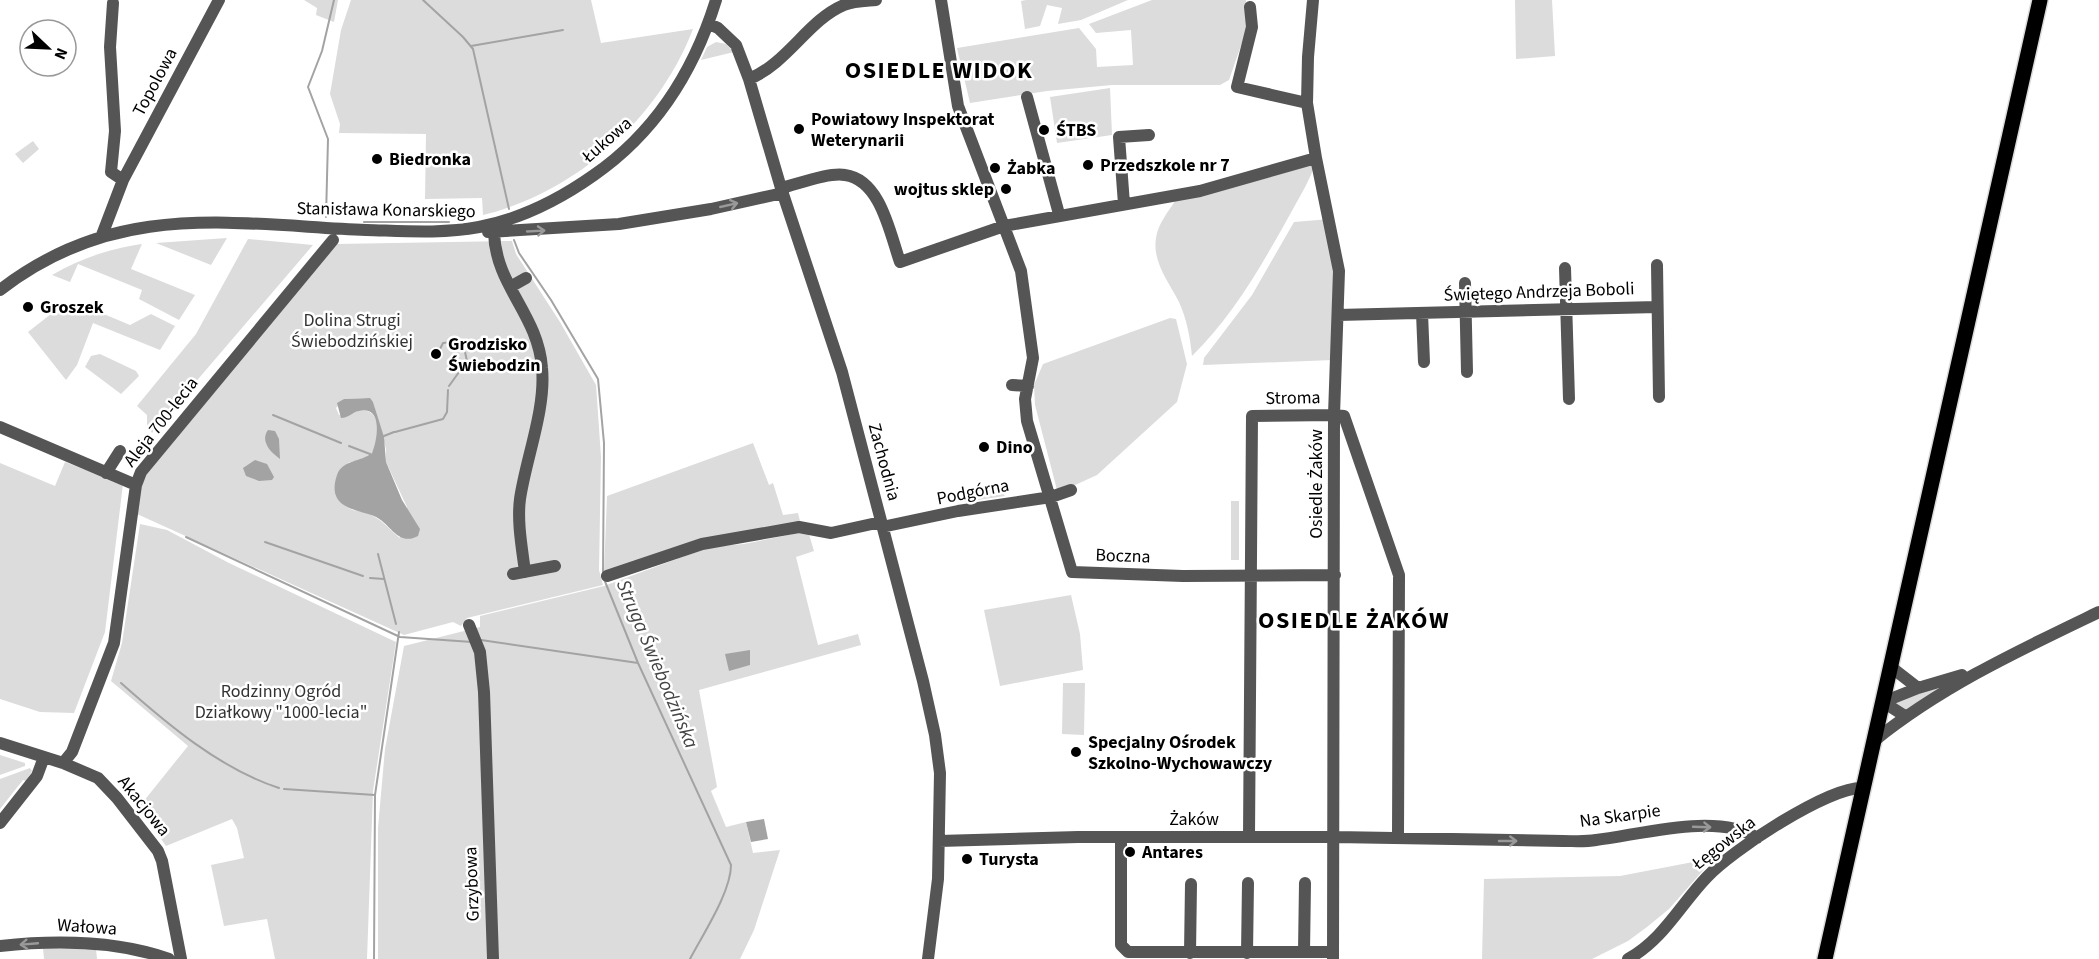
<svg xmlns="http://www.w3.org/2000/svg" width="2099" height="959" viewBox="0 0 2099 959" font-family="'Source Sans 3',sans-serif">
  <rect width="100%" height="100%" fill="#fff"/>
  <!-- green -->
  <path fill="#dcdcdc" fill-rule="evenodd" d="M304,0H338L334,22L316,15L317,8Z
    M351,0H591L601,43L693,29C659,118 577,192 483,215L482,198L425,199L426,134L339,133L340,124L330,94L341,30Z
    M1026,0H1128L1081,20L1058,24L1062,8L1047,5L1040,26L1025,29L1021,1Z
    M1152,0H1246V31L1229,80L1220,85H1112L1047,91L970,103L957,48L1079,28L1096,49L1097,67L1133,65L1131,30L1096,33L1089,24Z
    M1515,0H1552L1555,56L1516,59Z
    M716,42L726,44L734,52L701,60L707,47Z
    M1110,88L1112,135L1057,143L1050,97Z
    M33,141L39,149L23,163L15,154Z
    M1315,164C1310,180 1301,194 1293,209C1264,261 1235,314 1192,356C1190,337 1187,320 1179,302C1169,282 1152,262 1156,238C1158,224 1168,212 1175,201Z
    M1330,219L1343,271L1333,360L1203,365L1204,358L1252,295L1294,222Z
    M227,238L211,265L156,243Z
    M248,239L313,245L152,433L147,424V415L137,406L196,334Z
    M512,241L516,254L560,322L596,385L601,457L599,570L603,585L467,618L461,626L453,622L404,635L137,514L140,485L145,473L336,244ZM365,398L373,402L386,449V462L407,507L400,538C392,532 386,524 378,519C357,504 348,521 335,487L348,463C356,460 365,461 371,454C379,444 383,416 367,411C358,408 350,416 339,415L336,408L344,399Z
    M142,244L131,269L195,295L179,320L139,299L142,290L78,264L70,282L52,275C82,258 108,249 142,244Z
    M65,303L76,308L87,307L130,325L151,314L175,326L160,350L93,323L77,365L66,380L28,332Z
    M1170,318L1176,319L1187,364L1177,402L1097,475L1062,491L1057,490L1035,405L1034,385L1043,364Z
    M100,354L136,371L139,376L121,394L85,367L91,356Z
    M753,443L769,485L773,483L783,515L798,513L801,525L604,573L607,496Z
    M65,462L123,484L105,632L74,713L40,712L0,699V463L55,486Z
    M998,487L1005,496L964,502L966,493Z
    M1231,501H1239V560H1231Z
    M140,524L167,530L229,563L396,642L373,791L367,959H275L267,919L224,926L211,865L244,858L237,828L232,819L166,846L139,807L188,746L111,681L122,643Z
    M808,531L814,551L796,557L818,645L858,634L861,645L699,690L717,787L711,791L726,827L746,822L753,853L780,850L754,930L740,959H378V828L385,749L404,646L480,627V616L604,586L709,547L744,544Z
    M1071,595L1080,634L1083,670L1000,686L984,610Z
    M1967,674L1906,711L1891,701Z
    M1063,683H1085L1084,735L1062,734Z
    M0,755L25,763V766L0,775Z
    M30,768L32,771L26,781L23,780L0,809V779Z
    M1714,858L1669,909L1647,927L1628,941L1592,959H1482L1484,879L1620,876Z
    M43,948L96,949L97,959H44Z"/>
  <!-- water -->
  <path fill="#a3a3a3" d="M370,398L373,402L384,437L386,462L402,500L420,529L418,536C397,547 391,523 374,516C355,509 326,508 337,475C342,460 361,462 372,453C377,442 384,405 359,411C352,412 349,418 341,418L337,403L344,399Z
    M268,430L275,431L279,439L280,459C270,452 260,441 268,430Z
    M255,460L267,464L274,477L272,480L259,481L246,476L243,468Z
    M750,650V665L729,671L725,654Z
    M764,819L768,839L751,842L746,822Z"/>
  <g fill="none" stroke-linecap="round" stroke-linejoin="round">
    <!-- stream -->
    <path stroke="#a3a3a3" stroke-width="2" d="M423,0L463,37L473,49L509,209
      M471,46L563,30
      M326,217L328,139L308,87L322,51L334,0
      M364,222H449
      M514,240L519,253L551,300L598,379L604,443L603,573
      M440,349L443,343L452,342
      M449,386L467,361L465,352L454,344
      M273,415L341,443
      M395,432L443,419L447,412L448,390
      M384,436L394,432
      M349,446L370,454
      M186,537L400,637L472,642
      M265,542L363,576
      M378,554L396,624
      M370,578L384,579
      M604,579L638,663L731,865C731,892 703,934 690,959
      M481,640L638,663
      M121,683C166,723 220,769 279,788
      M284,789L375,795L399,632
      M374,959L375,795"/>
    <defs>
      <path id="major" d="M1825,959L2040,0"/>
    </defs>
    <!-- major casing -->
    <use href="#major" stroke="#dbdbdb" stroke-width="18"/>
    <!-- minor -->
    <path stroke="#555" stroke-width="12" d="M941,0L958,106L1021,271L1033,358L1025,399L1027,421L1072,572L1183,576L1335,575
      M113,3L110,47L115,131L111,172L123,180
      M1250,7L1252,27L1237,87L1307,103
      M709,24L718,28L736,45L749,79L781,188L842,372L923,681L935,735L940,773L938,879L928,959
      M749,79C788,63 808,20 844,5C854,1 865,1 876,0
      M1027,97L1059,214
      M1316,158L1339,271L1334,415L1333,959
      M781,188C798,184 829,172 845,175C881,180 890,234 900,262L1004,226L1200,191L1316,158L1307,103L1308,57L1313,0
      M1124,204L1119,137L1149,135
      M488,232L619,224L711,209L783,193
      M494,233C496,287 538,314 542,368C546,409 526,458 520,499C517,522 522,548 525,572
      M102,235L123,180L219,0
      M1657,265L1659,397
      M1565,268L1569,399
      M1465,283L1467,372
      M510,287L526,278
      M0,290C116,200 230,224 366,230C404,231 442,234 479,227C521,219 560,199 594,175C656,132 694,71 716,0
      M1422,313L1424,362
      M1338,315L1657,307
      M1012,385L1028,386
      M0,427L136,485
      M106,473L120,451
      M882,527L958,511L1051,497L1071,490
      M513,574L555,566
      M607,576L702,544L799,527L831,533L881,522
      M469,625L480,652L484,692L493,959
      M1891,667L1918,688L1962,675
      M1905,716L1883,702L1918,688
      M1874,741C1942,686 2020,650 2099,612
      M0,743L63,763L98,778L117,798L158,851L162,861L181,959
      M63,763L72,752L114,643L136,485L141,472L333,240
      M0,823L37,776L44,757
      M1249,837L1252,416L1334,415L1344,416L1399,575L1398,837
      M1121,838V945L1128,952H1333
      M939,841L1078,837H1335L1563,841C1574,841 1585,842 1596,840C1640,835 1717,812 1757,838
      M0,946C56,940 115,940 169,959
      M1304,952L1305,883
      M1190,953L1191,884
      M1247,953L1248,883
      M1628,959C1663,940 1680,905 1707,877C1731,851 1829,786 1863,788"/>
    <!-- major -->
    <use href="#major" stroke="#000" stroke-width="15"/>
  </g>
  <!-- one-way arrows -->
  <defs><path id="oneway-shaft" d="M-6 0H5M1.5-3L5.5 0L1.5 3" fill="none" stroke-width="1.6" stroke-linecap="round" stroke-linejoin="round" transform="scale(1.5)"/></defs>
  <g stroke="#999">
    <use href="#oneway-shaft" transform="translate(729 205) rotate(-13)"/>
    <use href="#oneway-shaft" transform="translate(536 231) rotate(-3)"/>
    <use href="#oneway-shaft" transform="translate(1702 827) rotate(2)"/>
    <use href="#oneway-shaft" transform="translate(1508 841)"/>
    <use href="#oneway-shaft" transform="translate(29 944) rotate(175)"/>
  </g>
  <!-- markers -->
  <g fill="#000" stroke="#fff" stroke-width="2">
    <circle cx="799" cy="129" r="6"/>
    <circle cx="1044" cy="130" r="6"/>
    <circle cx="377" cy="159" r="6"/>
    <circle cx="1088" cy="165" r="6"/>
    <circle cx="995" cy="168" r="6"/>
    <circle cx="1006" cy="189" r="6"/>
    <circle cx="28" cy="307" r="6"/>
    <circle cx="436" cy="354" r="6"/>
    <circle cx="984" cy="447" r="6"/>
    <circle cx="1076" cy="752" r="6"/>
    <circle cx="1130" cy="852" r="6"/>
    <circle cx="967" cy="859" r="6"/>
  </g>
  <g text-anchor="middle" dominant-baseline="central" stroke-width="5" stroke-linejoin="round" paint-order="stroke">
    <!-- street labels -->
    <g font-size="18" fill="#000" stroke="#fff">
      <text transform="translate(155 82) rotate(-62)">Topolowa</text>
      <text transform="translate(607 140) rotate(-41)">Łukowa</text>
      <text transform="translate(386 210) rotate(1)">Stanisława Konarskiego</text>
      <text transform="translate(1539 292) rotate(-2)">Świętego Andrzeja Boboli</text>
      <text transform="translate(1293 398) rotate(-1)">Stroma</text>
      <text transform="translate(161 422) rotate(-52)">Aleja 700-lecia</text>
      <text transform="translate(884 462) rotate(75)">Zachodnia</text>
      <text transform="translate(1316 484) rotate(-90)">Osiedle Żaków</text>
      <text transform="translate(973 492) rotate(-11)">Podgórna</text>
      <text transform="translate(1123 556) rotate(2)">Boczna</text>
      <text transform="translate(144 806) rotate(51)">Akacjowa</text>
      <text transform="translate(1620 816) rotate(-8)">Na Skarpie</text>
      <text x="1194" y="819">Żaków</text>
      <text transform="translate(1724 843) rotate(-38)">Łęgowska</text>
      <text transform="translate(472 884) rotate(-92)">Grzybowa</text>
      <text transform="translate(87 927) rotate(4)">Wałowa</text>
    </g>
    <!-- poi labels -->
    <g font-size="18" font-weight="bold" fill="#000" stroke="#fff" text-anchor="start">
      <text x="811" y="119">Powiatowy Inspektorat<tspan x="811" dy="21">Weterynarii</tspan></text>
      <text x="1056" y="130">ŚTBS</text>
      <text x="389" y="159">Biedronka</text>
      <text x="1100" y="165">Przedszkole nr 7</text>
      <text x="1007" y="168">Żabka</text>
      <text x="994" y="189" text-anchor="end">wojtus sklep</text>
      <text x="40" y="307">Groszek</text>
      <text x="448" y="344">Grodzisko<tspan x="448" dy="21">Świebodzin</tspan></text>
      <text x="996" y="447">Dino</text>
      <text x="1088" y="742">Specjalny Ośrodek<tspan x="1088" dy="21">Szkolno-Wychowawczy</tspan></text>
      <text x="1142" y="852">Antares</text>
      <text x="979" y="859">Turysta</text>
    </g>
    <!-- park labels -->
    <g font-size="18" fill="#333" stroke="#fff">
      <text x="352" y="320">Dolina Strugi<tspan x="352" dy="21">Świebodzińskiej</tspan></text>
      <text x="281" y="691">Rodzinny Ogród<tspan x="281" dy="21">Działkowy "1000-lecia"</tspan></text>
    </g>
    <!-- water labels -->
    <g font-size="20" font-style="italic" fill="#444" stroke="#fff">
      <text transform="translate(657 664) rotate(67)">Struga Świebodzińska</text>
    </g>
    <!-- district labels -->
    <g font-size="24" font-weight="bold" letter-spacing="1.5" fill="#000" stroke="#fff">
      <text x="939" y="70">OSIEDLE WIDOK</text>
      <text x="1354" y="620">OSIEDLE ŻAKÓW</text>
    </g>
  </g>
  <!-- north arrow -->
  <g transform="translate(48 48) rotate(113)"><circle r="28" fill="#ffffff" stroke="#999999" stroke-width="1.5"/>
  <path d="M0-4.5L10 22L0 15L-10 22Z" fill="#000000"/>
  <text y="-9" font-size="16" font-weight="bold" text-anchor="middle" fill="#000000">N</text>
  </g>
</svg>
